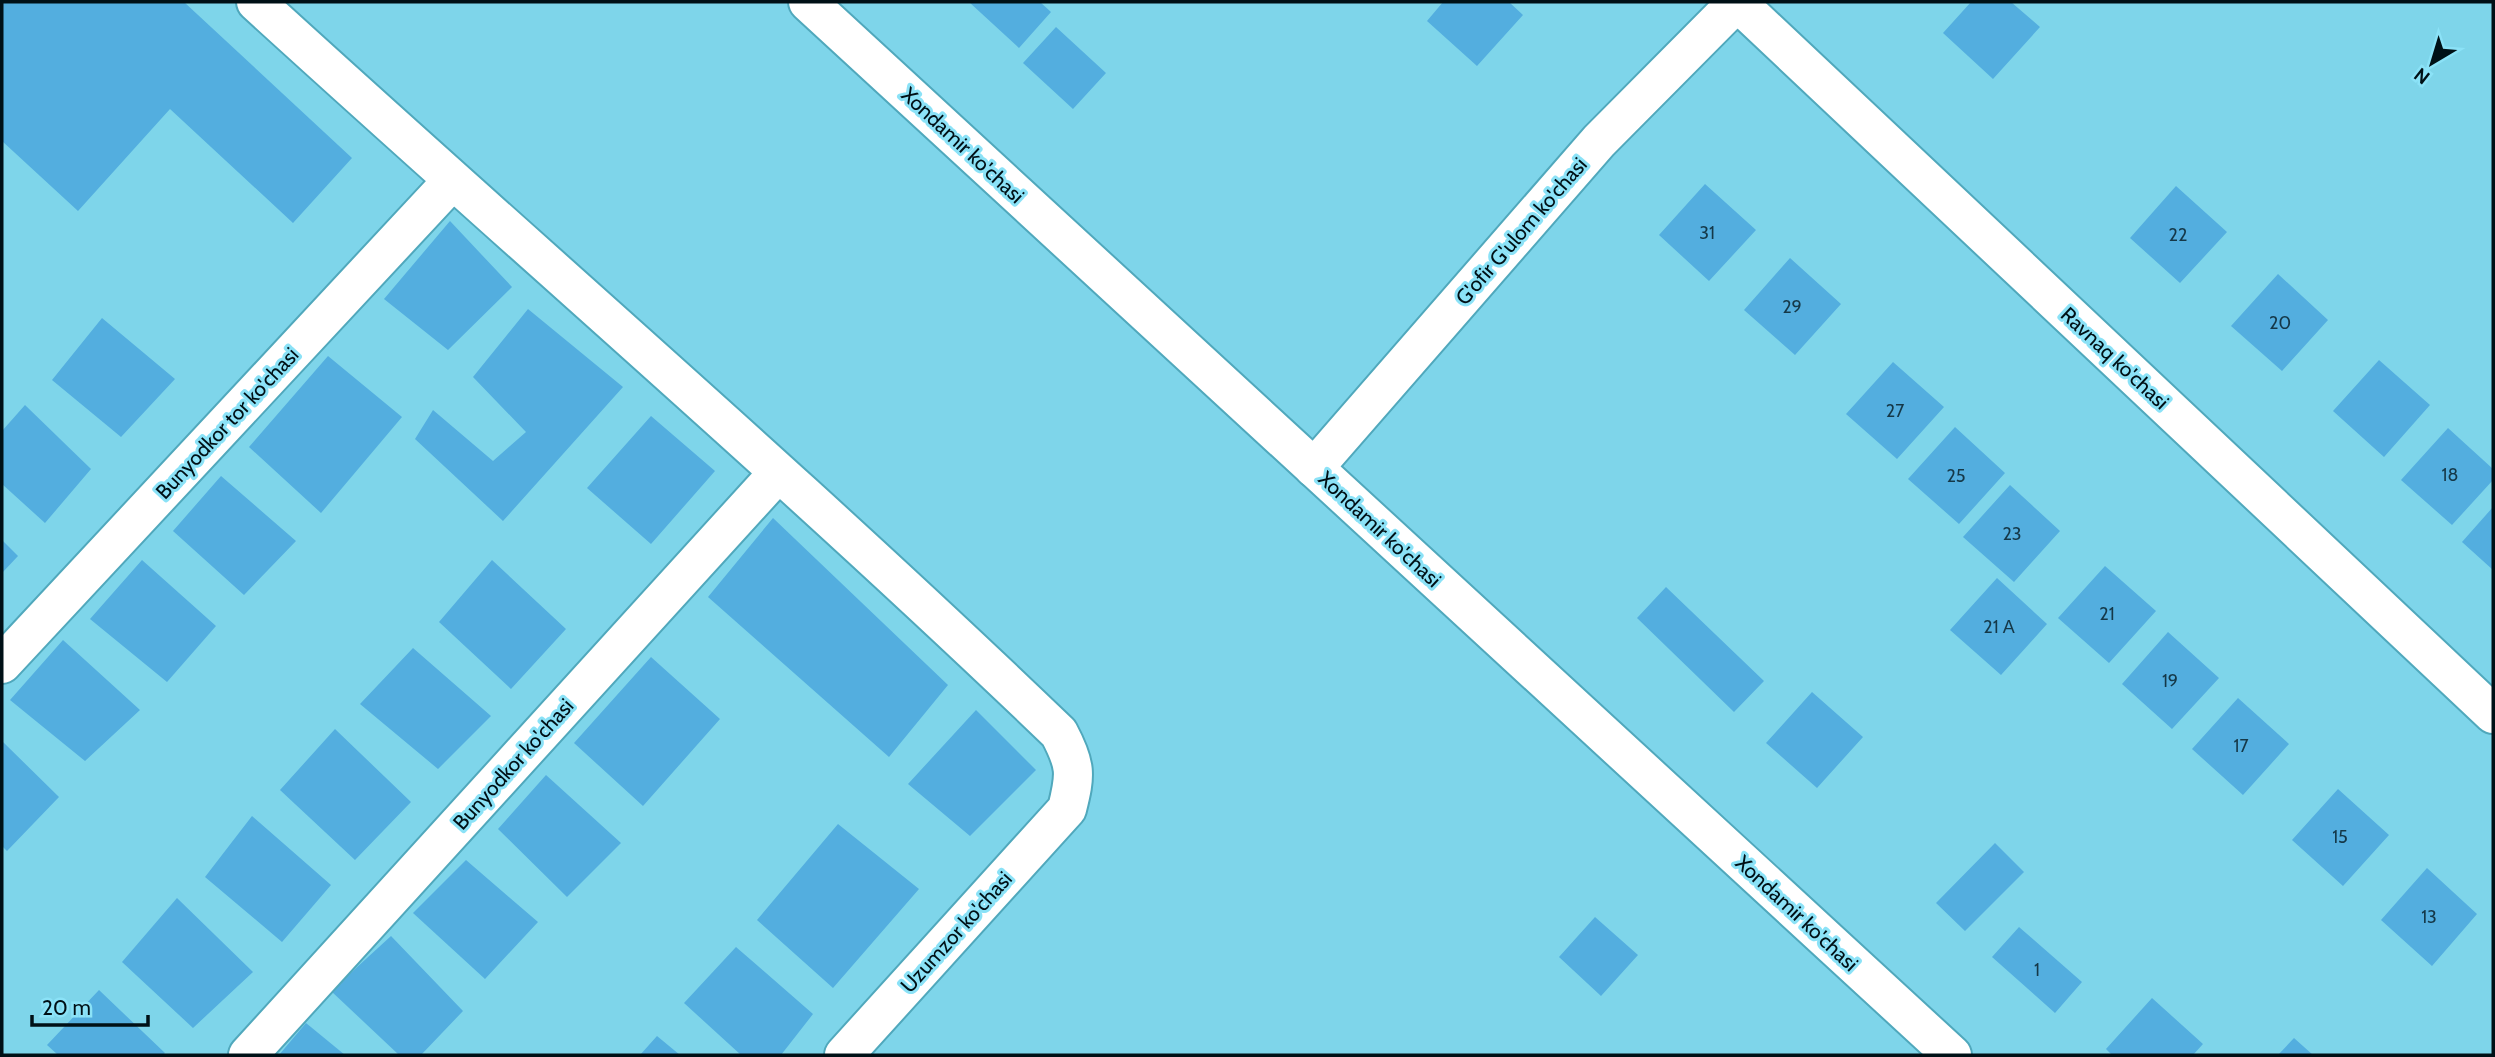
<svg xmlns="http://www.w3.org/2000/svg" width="2495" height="1057" viewBox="0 0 2495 1057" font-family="Cabin,sans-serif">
  <rect width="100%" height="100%" fill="#7ed5ea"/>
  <!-- building -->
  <path fill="#53aedf" d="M4,2H184L352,158L293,223L170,109L78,211L2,141V4Z
    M969,2H1040L1051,12L1019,48Z
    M1443,2H1509L1523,15L1477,66L1427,21Z
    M1971,2H2011L2040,27L1993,79L1943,33Z
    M1056,27L1106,73L1073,109L1023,63Z
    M1705,184L1756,230L1709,281L1659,235Z
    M2176,186L2227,232L2180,283L2130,238Z
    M450,221L512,287L448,350L384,299Z
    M1790,258L1841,304L1795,355L1744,310Z
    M2278,274L2328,320L2282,371L2231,326Z
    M528,309L623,387L503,521L415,439L433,410L493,461L526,432L473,377Z
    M102,318L175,379L121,437L52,380Z
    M328,356L402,417L321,513L249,447Z
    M2379,360L2430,405L2384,457L2333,411Z
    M1893,362L1944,407L1897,459L1846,414Z
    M25,405L91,469L45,523L2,484V431Z
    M651,416L715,471L651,544L587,488Z
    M1955,427L2005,473L1959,524L1908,479Z
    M2448,428L2493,469V480L2452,525L2401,480Z
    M221,476L296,541L244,595L173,531Z
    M2010,485L2060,531L2014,582L1963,537Z
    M2493,507V570L2462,542Z
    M773,518L948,685L889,757L708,597Z
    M2,540L18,556L2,573Z
    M142,560L216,626L167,682L90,619Z
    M492,560L566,629L511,689L439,622Z
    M2105,566L2156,611L2109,663L2058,618Z
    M1997,578L2047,624L2001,675L1950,630Z
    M1666,587L1764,681L1734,712L1637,618Z
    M2168,632L2219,678L2172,729L2122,684Z
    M63,640L140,710L85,761L10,700Z
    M413,648L491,716L438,769L360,704Z
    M651,657L720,719L643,806L574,743Z
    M1812,692L1863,737L1817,788L1766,743Z
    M2238,698L2289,744L2243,795L2192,749Z
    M976,710L1036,770L970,836L908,784Z
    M335,729L411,802L355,860L280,790Z
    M2,741L59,797L7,851L2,846Z
    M546,775L621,843L567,897L498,829Z
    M2338,789L2389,835L2343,886L2292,840Z
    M252,816L331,885L282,942L205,877Z
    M838,824L919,889L833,988L757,920Z
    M1995,843L2024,872L1965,931L1936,903Z
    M466,860L538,922L485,979L413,913Z
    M2427,868L2477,914L2432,966L2381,920Z
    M177,898L253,972L193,1028L122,962Z
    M1595,917L1638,955L1601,996L1559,957Z
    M2019,927L2082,982L2055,1013L1992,957Z
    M391,936L463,1011L421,1055H399L331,991Z
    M736,947L813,1014L781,1055H741L684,1003Z
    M99,990L165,1053L163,1055H58L47,1045Z
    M2152,998L2203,1044L2193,1055H2112L2106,1049Z
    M306,1023L345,1055H279Z
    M657,1036L680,1055H640Z
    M2294,1038L2313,1055H2278Z"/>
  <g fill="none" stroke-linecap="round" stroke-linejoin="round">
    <defs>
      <path id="minor" d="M256,2C523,246 798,482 1059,733C1076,765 1076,774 1067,809L844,1055
        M1737,2L2493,714
        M1314,468L1599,141L1737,2
        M2,664L452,181
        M248,1055L778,473"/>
      <path id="major" d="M808,2L1952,1055"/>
    </defs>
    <!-- minor casing -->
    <use href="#minor" stroke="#50a8bc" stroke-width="42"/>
    <!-- major casing -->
    <use href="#major" stroke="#50a8bc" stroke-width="42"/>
    <!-- minor -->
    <use href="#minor" stroke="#fff" stroke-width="38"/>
    <!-- major -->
    <use href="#major" stroke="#fff" stroke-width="38"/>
  </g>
  <g text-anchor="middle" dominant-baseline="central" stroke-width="6" stroke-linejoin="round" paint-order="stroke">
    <!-- number labels -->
    <g font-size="18" fill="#153848">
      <text x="1707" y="233">31</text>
      <text x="2178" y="235">22</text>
      <text x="1792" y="307">29</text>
      <text x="2280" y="323">20</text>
      <text x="1895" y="411">27</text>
      <text x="2450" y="475">18</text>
      <text x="1956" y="476">25</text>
      <text x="2012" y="534">23</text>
      <text x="2107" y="614">21</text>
      <text x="1999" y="627">21 А</text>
      <text x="2170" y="681">19</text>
      <text x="2241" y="746">17</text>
      <text x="2340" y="837">15</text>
      <text x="2429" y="917">13</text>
      <text x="2037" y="970">1</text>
    </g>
    <!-- street labels -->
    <g font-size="21" fill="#001016" stroke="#8be2f7">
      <text transform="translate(963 145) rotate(43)">Xondamir ko'chasi</text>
      <text transform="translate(1521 231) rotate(-49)">G'ofir G'ulom ko'chasi</text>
      <text transform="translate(2115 358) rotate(43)">Ravnaq ko'chasi</text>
      <text transform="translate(227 423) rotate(-47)">Bunyodkor tor ko'chasi</text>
      <text transform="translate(1380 529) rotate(43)">Xondamir ko'chasi</text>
      <text transform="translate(513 764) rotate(-48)">Bunyodkor ko'chasi</text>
      <text transform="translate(1797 913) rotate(43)">Xondamir ko'chasi</text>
      <text transform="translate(956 932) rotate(-48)">Uzumzor ko'chasi</text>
    </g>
  </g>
  <!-- border -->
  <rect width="2495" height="1057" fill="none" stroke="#001016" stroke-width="7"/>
  <!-- north arrow -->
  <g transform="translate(2432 63) rotate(218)" stroke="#8be2f7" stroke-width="5" paint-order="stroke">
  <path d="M0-5L12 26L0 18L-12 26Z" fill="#001016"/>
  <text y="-10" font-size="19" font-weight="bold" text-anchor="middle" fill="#001016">N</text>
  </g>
  <!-- scale -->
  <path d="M32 1015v10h116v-10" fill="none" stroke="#001016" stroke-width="3.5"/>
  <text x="42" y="1015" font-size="21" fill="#001016" stroke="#8be2f7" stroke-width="5" paint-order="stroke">20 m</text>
</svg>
